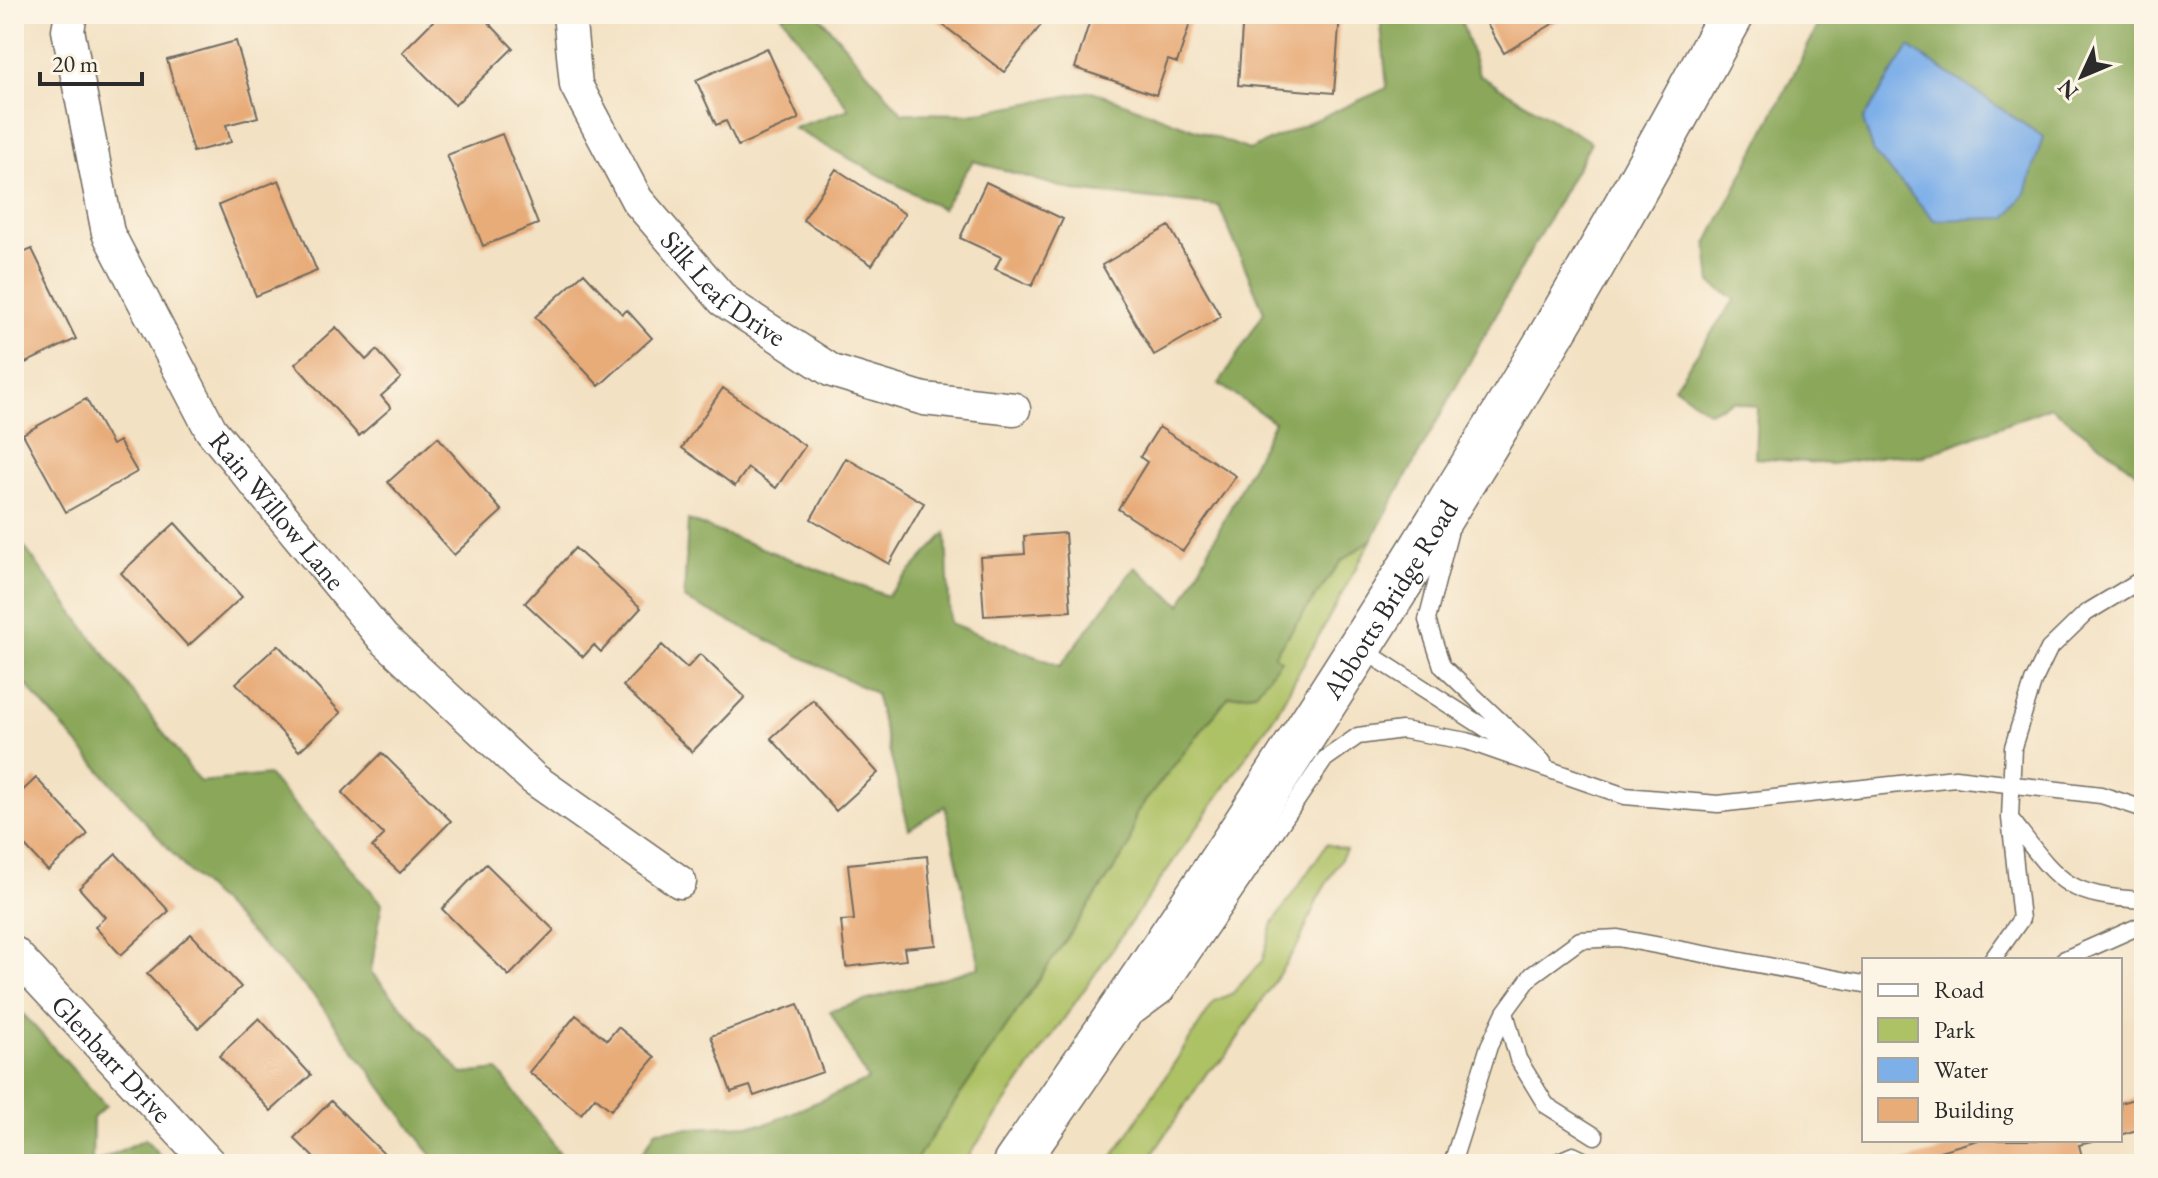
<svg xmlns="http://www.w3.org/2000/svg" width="2158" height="1178" viewBox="0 0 2158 1178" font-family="'EB Garamond',serif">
  <rect width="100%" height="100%" fill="#fcf5e5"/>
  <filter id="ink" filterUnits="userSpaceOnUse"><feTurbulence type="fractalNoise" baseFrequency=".0125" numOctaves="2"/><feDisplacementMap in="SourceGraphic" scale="16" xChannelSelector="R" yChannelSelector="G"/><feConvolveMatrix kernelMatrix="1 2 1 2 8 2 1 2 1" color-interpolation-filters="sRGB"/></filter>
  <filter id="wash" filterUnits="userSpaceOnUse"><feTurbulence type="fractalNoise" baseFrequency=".006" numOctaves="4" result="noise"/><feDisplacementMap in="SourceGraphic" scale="32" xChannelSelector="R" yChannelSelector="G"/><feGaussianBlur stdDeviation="1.8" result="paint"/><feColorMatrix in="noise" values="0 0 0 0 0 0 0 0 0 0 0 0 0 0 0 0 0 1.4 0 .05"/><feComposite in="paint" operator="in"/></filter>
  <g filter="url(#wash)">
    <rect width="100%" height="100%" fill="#f3e1c3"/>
    <!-- green -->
    <path fill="#adc165" stroke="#6c7648" stroke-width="2" d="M1372,539L1277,712L963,1164H913L1129,847L1136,813L1229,696L1255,693L1280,660L1274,655L1341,561Z
      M1327,844L1346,850L1318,898L1299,943L1225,1058L1208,1071L1146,1164H1108L1215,1001L1233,993L1262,961L1273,923Z"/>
    <!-- forest -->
    <path fill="#8aa75a" stroke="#5a6942" stroke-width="2" d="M781,14H818L902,113L970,114L1092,91L1249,150L1387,88L1380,14H1459L1479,75L1591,142L1372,539L1341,561L1274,655L1281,660L1255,693L1229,696L1136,813L1129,847L913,1164H636L656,1130L766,1124L868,1080L830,1011L980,967L945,806L909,829L875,693L684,599L688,520L887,596L946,533L950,623L1060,666L1135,567L1181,605L1274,422L1219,384L1264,312L1219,206L1074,191L973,161L942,209L793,128L849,109Z
      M1824,14H2144V478L2051,407L1921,457L1890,455L1831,464L1755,458L1757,407L1733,401L1709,412L1674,387L1735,299L1711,284L1707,244Z
      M14,533L200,782L268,775L382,903L371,972L462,1074L498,1070L568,1164H438L316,998L187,870L14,671Z
      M14,1004L106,1106L93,1118L92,1164H14Z
      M145,1139L168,1164H92Z"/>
    <!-- water -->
    <path fill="#7dafe9" stroke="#546d8a" stroke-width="2" d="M1909,47L2043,137L2026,193L2006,218L1934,220L1874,153L1863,120Z"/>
    <g id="blocks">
      <!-- building -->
      <path fill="#e8ac79" d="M440,14H494L487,21L513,48L455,105L402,52Z
        M929,14H1038L1045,20L1004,72Z
        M1092,14H1193L1177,63L1168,60L1156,95L1075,68Z
        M1243,14H1340L1334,93L1238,85Z
        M1481,14H1569L1504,53Z
        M236,41L258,117L226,125L231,142L193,152L167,60Z
        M767,48L799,119L738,146L726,121L716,125L696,80Z
        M502,134L538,224L483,246L447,155Z
        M836,169L905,214L872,265L803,220Z
        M279,180L317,271L256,296L219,205Z
        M986,182L1063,219L1032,286L995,269L1001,257L960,238Z
        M1169,226L1221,317L1154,355L1102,265Z
        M32,249L76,339L17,367L14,360V257Z
        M584,273L622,314L627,310L652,338L599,386L535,317Z
        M336,327L366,360L377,350L401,378L381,396L391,408L359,436L295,364Z
        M723,388L805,446L776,488L748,468L735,486L682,448Z
        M86,399L112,445L119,441L137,472L66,512L23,434Z
        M1159,427L1236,476L1183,551L1118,509L1147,462L1140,457Z
        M438,437L502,511L454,555L388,482Z
        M846,458L924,503L889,564L811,519Z
        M175,523L242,597L188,646L121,573Z
        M1065,533L1071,611L984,616L980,557L1025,554L1024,536Z
        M575,548L641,608L601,652L594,645L583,657L525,603Z
        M278,645L341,713L299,751L236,683Z
        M662,645L687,668L700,654L745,697L692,752L623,686Z
        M813,700L878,773L836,811L771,738Z
        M382,753L451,821L400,873L372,847L384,835L342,793Z
        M36,778L88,834L48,871L14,834V799Z
        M116,854L169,911L121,955L95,927L105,917L79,888Z
        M927,856L936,945L904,948L906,960L846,967L841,921L854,920L848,864Z
        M486,864L554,930L509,976L442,909Z
        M191,934L241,987L198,1028L147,974Z
        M798,1004L823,1072L754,1096L750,1086L731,1092L711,1036Z
        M576,1015L607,1040L618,1027L655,1057L611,1110L595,1097L581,1114L529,1072Z
        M259,1018L311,1075L271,1111L219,1056Z
        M2144,1096V1128L2120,1135V1103Z
        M331,1101L385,1155L376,1164H320L294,1138Z
        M1978,1140H2096V1141L2079,1145L2084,1164H2034L2033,1160L2020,1164H1894Z"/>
    </g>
  </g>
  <g filter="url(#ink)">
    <use href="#blocks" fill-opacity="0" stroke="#716b60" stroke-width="2"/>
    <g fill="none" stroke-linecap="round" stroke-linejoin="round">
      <defs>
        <path id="service" d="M1449,534L1427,620L1442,666L1543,762
          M1362,649L1521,751
          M2013,822C2059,882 2065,896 2144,900
          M1992,960L2021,919L2010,818L2013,747L2033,682L2049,649L2086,613L2144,578
          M2063,960L2144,924
          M1505,1012L1518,1059L1546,1105L1595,1136
          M1138,1014L1165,994L1325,759L1358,736L1402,730L1467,741L1625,796L1718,804L1955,778L2101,795L2144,809
          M1452,1164L1489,1046L1505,1012L1532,975L1580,940L1618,938L1864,984
          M1552,1164L1573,1155L1592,1164"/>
        <g id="minor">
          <path id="s1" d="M71,14L68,30L108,233L211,430L383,638L534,779L680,882"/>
          <path id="s2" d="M569,14L576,85L637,200L723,300L832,371L924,399L1014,409"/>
          <path id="s3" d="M14,953L210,1164"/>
        </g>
        <g id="secondary">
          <path id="s4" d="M1015,1164C1210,885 1396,599 1569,305C1625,210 1678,111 1732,14"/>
        </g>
      </defs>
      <!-- service casing -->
      <use href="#service" stroke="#716b60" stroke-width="19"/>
      <!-- minor casing -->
      <use href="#minor" stroke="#716b60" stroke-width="35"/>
      <!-- secondary casing -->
      <use href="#secondary" stroke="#716b60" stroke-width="47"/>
      <!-- service -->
      <use href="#service" stroke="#fff" stroke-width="16"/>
      <!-- minor -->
      <use href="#minor" stroke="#fff" stroke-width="32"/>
      <!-- secondary -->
      <use href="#secondary" stroke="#fff" stroke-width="44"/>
    </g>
  </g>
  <g text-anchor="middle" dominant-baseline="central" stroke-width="8" stroke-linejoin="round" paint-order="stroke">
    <!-- street labels -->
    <g font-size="28" fill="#2b2b2b" stroke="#fcf5e5">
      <text stroke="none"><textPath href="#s2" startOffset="326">Silk Leaf Drive</textPath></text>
      <text stroke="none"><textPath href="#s1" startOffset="550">Rain Willow Lane</textPath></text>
      <text stroke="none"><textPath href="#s4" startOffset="678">Abbotts Bridge Road</textPath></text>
      <text stroke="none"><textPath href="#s3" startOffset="144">Glenbarr Drive</textPath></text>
    </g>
  </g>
  <!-- margin -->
  <rect width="2158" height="1178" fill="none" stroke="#fcf5e5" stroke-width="48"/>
  <!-- legend -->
  <rect x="1862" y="958" width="260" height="184" fill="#fcf5e5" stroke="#a8a49b" stroke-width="2"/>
  <rect x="1878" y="984" width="40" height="12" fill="#ffffff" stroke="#a8a49b" stroke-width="2"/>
  <text x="1934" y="998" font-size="24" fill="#2b2b2b">Road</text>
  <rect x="1878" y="1018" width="40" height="24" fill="#adc165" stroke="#a8a49b" stroke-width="2"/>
  <text x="1934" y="1038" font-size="24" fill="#2b2b2b">Park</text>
  <rect x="1878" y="1058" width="40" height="24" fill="#7dafe9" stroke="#a8a49b" stroke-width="2"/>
  <text x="1934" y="1078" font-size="24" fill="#2b2b2b">Water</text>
  <rect x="1878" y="1098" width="40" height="24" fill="#e8ac79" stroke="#a8a49b" stroke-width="2"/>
  <text x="1934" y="1118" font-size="24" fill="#2b2b2b">Building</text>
  <!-- north arrow -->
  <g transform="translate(2082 76) rotate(226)" stroke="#fcf5e5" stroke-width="6" paint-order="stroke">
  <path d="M0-6L14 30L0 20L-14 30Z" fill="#2b2b2b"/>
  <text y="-12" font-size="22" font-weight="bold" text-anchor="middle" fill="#2b2b2b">N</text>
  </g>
  <!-- scale -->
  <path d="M40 72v12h102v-12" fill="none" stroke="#2b2b2b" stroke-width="4"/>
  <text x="52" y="72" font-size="24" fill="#2b2b2b" stroke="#fcf5e5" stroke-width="6" paint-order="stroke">20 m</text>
</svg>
